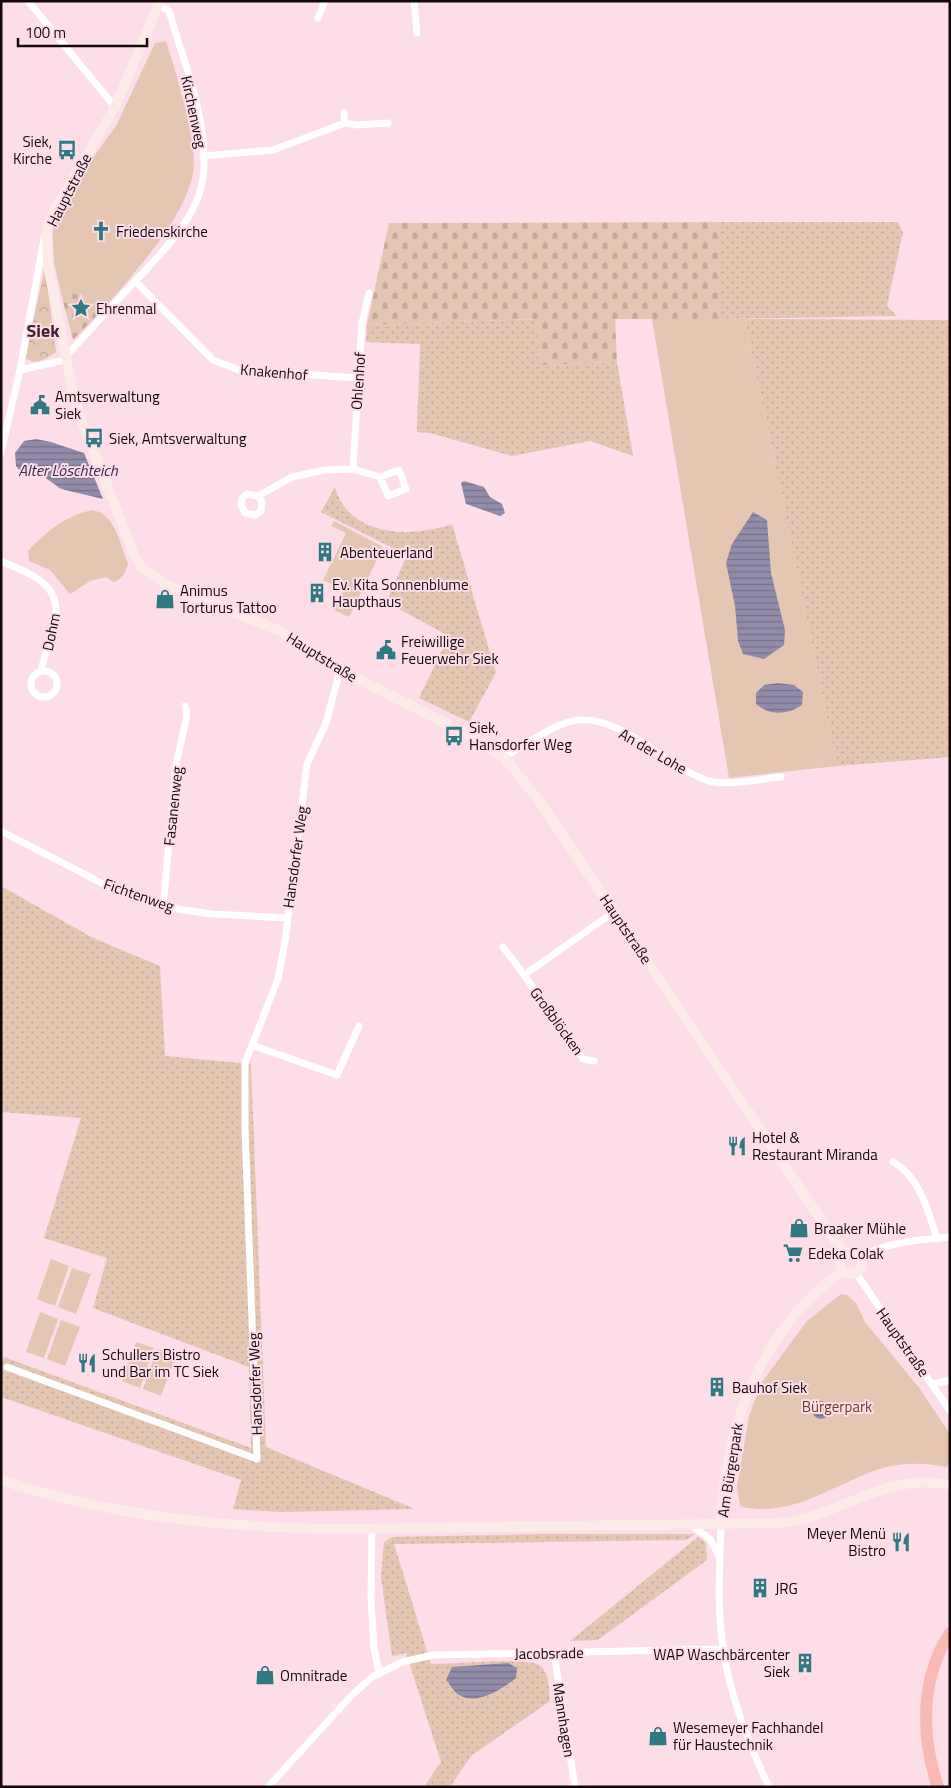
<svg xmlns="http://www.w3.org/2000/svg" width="951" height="1788" viewBox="0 0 951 1788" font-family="'Titillium Web',sans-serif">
  <defs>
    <pattern id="grass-dots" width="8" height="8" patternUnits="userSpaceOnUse" patternTransform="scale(1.25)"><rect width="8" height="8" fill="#e4c6b3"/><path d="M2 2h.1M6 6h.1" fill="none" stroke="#c3a999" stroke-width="1.8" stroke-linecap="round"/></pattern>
    <pattern id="forest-crowns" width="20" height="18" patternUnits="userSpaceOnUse" patternTransform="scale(1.25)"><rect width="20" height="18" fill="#e4c6b3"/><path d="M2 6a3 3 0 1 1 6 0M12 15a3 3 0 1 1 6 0" fill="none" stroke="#c3a999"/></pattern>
    <pattern id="cemetery-stones" width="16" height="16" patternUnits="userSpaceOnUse" patternTransform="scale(1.25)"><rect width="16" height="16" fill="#e4c6b3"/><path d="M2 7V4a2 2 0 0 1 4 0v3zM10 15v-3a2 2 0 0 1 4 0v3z" fill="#c3a999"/></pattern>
    <pattern id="water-rules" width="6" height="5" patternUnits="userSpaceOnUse" patternTransform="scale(1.25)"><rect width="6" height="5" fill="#928caa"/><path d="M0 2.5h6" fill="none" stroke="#767089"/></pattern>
  </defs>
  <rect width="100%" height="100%" fill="#fcdde8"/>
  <!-- grass -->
  <path fill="url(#grass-dots)" d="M718,222H898L903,232L887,306L897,316L718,319Z
    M537,319L539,365L617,362L633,456L590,441L512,456L430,433L417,432L420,344L366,342L367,325Z
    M745,319L950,320V757L837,766Z
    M335,487C349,538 413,538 452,524L496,673L469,722L419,698L449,636L395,607L389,596L407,555L321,512Z
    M1,886L93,938L160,966L165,1056L251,1064L266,1447L415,1509L281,1512L233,1509L241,1480L1,1397V1365L4,1357L251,1448L249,1367L93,1308L107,1258L44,1238L81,1118L1,1112Z
    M542,1534H695L686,1540L394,1544L431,1664C450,1664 528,1657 539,1665C550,1673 549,1689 550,1701L471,1756L450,1787H424L441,1762L406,1653L392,1656L381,1577L384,1542L392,1537Z
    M698,1537L706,1543L707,1560L598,1640L570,1641Z"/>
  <!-- forest -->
  <path fill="url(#forest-crowns)" d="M45,268L56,352C48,358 35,366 25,358Z"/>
  <!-- cemetery -->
  <path fill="url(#cemetery-stones)" d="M718,222V319H615L617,362L539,365L536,319L367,325L389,223Z
    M60,289L108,304L73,340Z"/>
  <!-- park -->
  <path fill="#e4c6b3" d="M166,41C175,70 199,146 193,174C183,220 138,268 108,304L60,289L54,263L52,222L85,169L116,126L155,43Z
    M652,319H745L837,766L729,778Z
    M92,510C115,513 120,544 128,563C126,572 122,580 113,582L106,577L90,581L70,594L50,570L29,561L28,551C47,531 65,516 92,510Z
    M334,521L383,547L349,617L334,610L344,590L323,580L346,533L331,526Z
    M51,1259L69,1266L55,1306L37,1299Z
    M72,1268L91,1274L76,1314L58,1307Z
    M841,1294L847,1295L856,1303L865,1322L920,1389L950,1434V1464L947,1467C921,1462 896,1462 871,1472C829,1488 786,1519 740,1506L737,1487L749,1416L762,1382L807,1321Z
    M40,1312L58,1319L44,1358L26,1352Z
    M61,1320L80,1327L65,1366L47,1359Z
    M136,1342L154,1348L140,1388L122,1381Z
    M157,1349L176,1356L161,1396L143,1389Z"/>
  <!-- water -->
  <path fill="url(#water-rules)" d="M36,439L51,442L84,453L103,499L61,489L36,471H20L16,466L15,453L24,441Z
    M464,481L484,487L490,497L502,504L505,513L500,516L466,504L461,483Z
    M753,512L767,520L771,573L785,630L784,645L764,659L743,654L738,641L735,606L726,563L732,544Z
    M778,683L794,685L803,692L802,705C787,715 770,716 756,704V693L764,685Z
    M812 1410a9 9 0 1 1 18 0a9 9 0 1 1-18 0Z
    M508,1663L517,1668L516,1678C502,1689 477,1706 459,1695C454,1692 450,1684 446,1680L452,1667Z"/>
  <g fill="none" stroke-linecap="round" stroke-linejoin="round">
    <!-- street -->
    <path stroke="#fff" stroke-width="7" d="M28,1L115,107
      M414,1L417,33
      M318,18L325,1
      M345,123L357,125L388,123
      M203,156L273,150L345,123L344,113
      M135,281L213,360L239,370L358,378
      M65,357C86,335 106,312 127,290C158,256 203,217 204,167C206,114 183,60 169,11L159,5
      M20,370L44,239
      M1,452L20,370L65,360
      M353,469L362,323L369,293
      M258,496L262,502L261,511L255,515L245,513L241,505L242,498L247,494L258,496L292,477L325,470L353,469L380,477L388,496L406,489L399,470L380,477
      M1,561C46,580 67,589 50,642C48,651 41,662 42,671
      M31 684a13 13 0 1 1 26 0a13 13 0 1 1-26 0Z
      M504,757C525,746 555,722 579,720C625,717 667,768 709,781C728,786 761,779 781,777
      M1,831L117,891L163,907L212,914L287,918
      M163,907L176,765L187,715L185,706
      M503,947L524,975L614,912
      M524,975L583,1059L594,1061
      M252,1045L337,1075L359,1026
      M893,1162C919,1176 929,1212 937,1239
      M860,1258C887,1241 919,1240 950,1237
      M856,1273L950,1411
      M7,1367L257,1459L245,1128V1063L278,979L285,941L307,764L326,723L340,670
      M933,1384L950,1380
      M691,1525L710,1539L719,1556
      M721,1525C720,1563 717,1602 722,1640C728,1691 747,1740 769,1787
      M372,1529L371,1598L374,1648L379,1672
      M554,1653L575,1787
      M268,1787L351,1696L372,1677L402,1662L433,1655L723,1649"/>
    <!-- secondary -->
    <path stroke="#fdeae9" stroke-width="10" d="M160,1L115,107L57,206L50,219L47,233L48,265L72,387L79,414L134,554L142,567L169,586L280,631L340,670L463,732L504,757L540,802L844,1254
      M840 1263a11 11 0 1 1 22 0a11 11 0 1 1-22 0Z
      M1,1480C109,1516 225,1528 338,1529L781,1523C840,1516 887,1471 950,1485
      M721,1525C724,1428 761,1328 843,1271"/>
    <!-- highway -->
    <path stroke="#f9bab5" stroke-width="12" d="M938,1787C921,1738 920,1678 950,1633"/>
  </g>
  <!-- icons -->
  <defs>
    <symbol id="bus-bare" viewBox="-9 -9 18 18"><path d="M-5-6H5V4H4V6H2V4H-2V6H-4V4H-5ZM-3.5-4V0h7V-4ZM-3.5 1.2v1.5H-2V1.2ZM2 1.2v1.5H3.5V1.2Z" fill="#317982" stroke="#fcdde8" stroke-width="2.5" paint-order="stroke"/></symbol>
    <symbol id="church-bare" viewBox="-9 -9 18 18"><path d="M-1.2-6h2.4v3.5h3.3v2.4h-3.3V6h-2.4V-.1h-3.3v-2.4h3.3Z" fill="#317982" stroke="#fcdde8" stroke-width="2.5" paint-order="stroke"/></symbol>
    <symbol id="sight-bare" viewBox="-9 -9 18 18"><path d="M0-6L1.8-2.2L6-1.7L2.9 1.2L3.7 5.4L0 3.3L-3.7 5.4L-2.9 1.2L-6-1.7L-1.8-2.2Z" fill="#317982" stroke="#fcdde8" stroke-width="2.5" paint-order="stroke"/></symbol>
    <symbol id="civic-bare" viewBox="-9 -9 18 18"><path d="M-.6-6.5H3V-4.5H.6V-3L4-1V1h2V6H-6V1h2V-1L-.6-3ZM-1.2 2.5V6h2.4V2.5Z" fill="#317982" stroke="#fcdde8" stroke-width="2.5" paint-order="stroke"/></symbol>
    <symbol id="building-bare" viewBox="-9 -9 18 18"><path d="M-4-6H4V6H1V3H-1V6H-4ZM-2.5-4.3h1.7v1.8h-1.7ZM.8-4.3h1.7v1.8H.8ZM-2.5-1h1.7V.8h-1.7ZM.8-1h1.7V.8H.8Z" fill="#317982" stroke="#fcdde8" stroke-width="2.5" paint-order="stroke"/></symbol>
    <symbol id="shop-bare" viewBox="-9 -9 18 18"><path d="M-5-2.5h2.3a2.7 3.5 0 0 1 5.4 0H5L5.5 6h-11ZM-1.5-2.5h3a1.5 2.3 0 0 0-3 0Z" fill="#317982" stroke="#fcdde8" stroke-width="2.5" paint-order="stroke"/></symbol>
    <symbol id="restaurant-bare" viewBox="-9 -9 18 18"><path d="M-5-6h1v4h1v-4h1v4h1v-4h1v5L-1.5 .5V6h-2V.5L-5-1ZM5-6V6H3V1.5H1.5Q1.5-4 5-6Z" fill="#317982" stroke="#fcdde8" stroke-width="2.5" paint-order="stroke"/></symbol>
    <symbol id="supermarket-bare" viewBox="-9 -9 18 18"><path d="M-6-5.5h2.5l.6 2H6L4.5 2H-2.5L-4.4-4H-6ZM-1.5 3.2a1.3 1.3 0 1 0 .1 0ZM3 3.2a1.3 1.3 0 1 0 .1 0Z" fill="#317982" stroke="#fcdde8" stroke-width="2.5" paint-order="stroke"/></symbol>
  </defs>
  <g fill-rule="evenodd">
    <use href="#bus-bare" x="53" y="136" width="28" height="28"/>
    <use href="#church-bare" x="87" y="217" width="28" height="28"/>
    <use href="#sight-bare" x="67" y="294" width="28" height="28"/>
    <use href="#civic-bare" x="26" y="391" width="28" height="28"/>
    <use href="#bus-bare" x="80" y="424" width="28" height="28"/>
    <use href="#building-bare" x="311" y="538" width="28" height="28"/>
    <use href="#building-bare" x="303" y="579" width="28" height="28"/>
    <use href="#shop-bare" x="151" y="585" width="28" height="28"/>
    <use href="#civic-bare" x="372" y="636" width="28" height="28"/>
    <use href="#bus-bare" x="440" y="722" width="28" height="28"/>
    <use href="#restaurant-bare" x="723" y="1132" width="28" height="28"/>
    <use href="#shop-bare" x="785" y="1214" width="28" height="28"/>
    <use href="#supermarket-bare" x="779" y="1239" width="28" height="28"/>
    <use href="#restaurant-bare" x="73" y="1349" width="28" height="28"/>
    <use href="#building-bare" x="703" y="1373" width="28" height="28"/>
    <use href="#restaurant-bare" x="887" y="1528" width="28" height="28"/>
    <use href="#building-bare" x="746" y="1574" width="28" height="28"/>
    <use href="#building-bare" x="791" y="1649" width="28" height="28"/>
    <use href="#shop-bare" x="251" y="1661" width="28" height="28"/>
    <use href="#shop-bare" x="644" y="1722" width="28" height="28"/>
  </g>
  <g text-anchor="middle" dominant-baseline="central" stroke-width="4" stroke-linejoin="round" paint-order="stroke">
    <!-- street labels -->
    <g font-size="15" fill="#14080d" stroke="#fcdde8">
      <text transform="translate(194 112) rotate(78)">Kirchenweg</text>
      <text transform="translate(69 190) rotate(-63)">Hauptstraße</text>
      <text transform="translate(274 372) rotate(5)">Knakenhof</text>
      <text transform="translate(358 381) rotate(-86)">Ohlenhof</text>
      <text transform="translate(51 632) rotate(-78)">Dohm</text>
      <text transform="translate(322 657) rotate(32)">Hauptstraße</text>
      <text transform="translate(653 751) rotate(30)">An der Lohe</text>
      <text transform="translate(173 806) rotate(-84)">Fasanenweg</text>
      <text transform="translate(295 857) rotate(-82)">Hansdorfer Weg</text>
      <text transform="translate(139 895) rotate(19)">Fichtenweg</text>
      <text transform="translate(626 929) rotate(56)">Hauptstraße</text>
      <text transform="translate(557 1021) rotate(54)">Großblöcken</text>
      <text transform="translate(903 1342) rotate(55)">Hauptstraße</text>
      <text transform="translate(255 1384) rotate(-92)">Hansdorfer Weg</text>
      <text transform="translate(730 1470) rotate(-81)">Am Bürgerpark</text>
      <text transform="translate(549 1653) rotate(-1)">Jacobsrade</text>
      <text transform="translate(564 1720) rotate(81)">Mannhagen</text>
    </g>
    <!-- poi labels -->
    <g font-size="15" fill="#14080d" stroke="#fcdde8" text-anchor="start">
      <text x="52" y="141" text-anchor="end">Siek,<tspan x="52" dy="17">Kirche</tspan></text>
      <text x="116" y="231">Friedenskirche</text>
      <text x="96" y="308">Ehrenmal</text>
      <text x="55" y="396">Amtsverwaltung<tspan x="55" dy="17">Siek</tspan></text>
      <text x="109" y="438">Siek, Amtsverwaltung</text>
      <text x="340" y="552">Abenteuerland</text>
      <text x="332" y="584">Ev. Kita Sonnenblume<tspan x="332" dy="17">Haupthaus</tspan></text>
      <text x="180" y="590">Animus<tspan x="180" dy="17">Torturus Tattoo</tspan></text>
      <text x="401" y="641">Freiwillige<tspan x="401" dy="17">Feuerwehr Siek</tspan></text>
      <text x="469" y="727">Siek,<tspan x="469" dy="17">Hansdorfer Weg</tspan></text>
      <text x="752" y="1137">Hotel &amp;<tspan x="752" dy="17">Restaurant Miranda</tspan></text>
      <text x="814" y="1228">Braaker Mühle</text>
      <text x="808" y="1253">Edeka Colak</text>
      <text x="102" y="1354">Schullers Bistro<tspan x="102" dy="17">und Bar im TC Siek</tspan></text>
      <text x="732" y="1387">Bauhof Siek</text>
      <text x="886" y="1533" text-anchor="end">Meyer Menü<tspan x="886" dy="17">Bistro</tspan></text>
      <text x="775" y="1588">JRG</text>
      <text x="790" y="1654" text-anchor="end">WAP Waschbärcenter<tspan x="790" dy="17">Siek</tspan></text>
      <text x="280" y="1675">Omnitrade</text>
      <text x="673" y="1727">Wesemeyer Fachhandel<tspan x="673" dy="17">für Haustechnik</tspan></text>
    </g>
    <!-- park labels -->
    <g font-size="15" fill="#6b3f22" stroke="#fcdde8">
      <text x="837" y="1406">Bürgerpark</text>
    </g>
    <!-- water labels -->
    <g font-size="16" font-style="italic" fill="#372a55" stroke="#fcdde8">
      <text x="68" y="470">Alter Löschteich</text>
    </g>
    <!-- quarter labels -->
    <g font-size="18" font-weight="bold" fill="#3e222d" stroke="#fcdde8">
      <text x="43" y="330">Siek</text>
    </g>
  </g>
  <!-- border -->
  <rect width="951" height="1788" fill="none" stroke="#14080d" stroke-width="5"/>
  <!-- scale -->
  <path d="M18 38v8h129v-8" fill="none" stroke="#14080d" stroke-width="2.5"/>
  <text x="25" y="38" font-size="15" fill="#14080d" stroke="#fcdde8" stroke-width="4" paint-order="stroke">100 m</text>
</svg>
